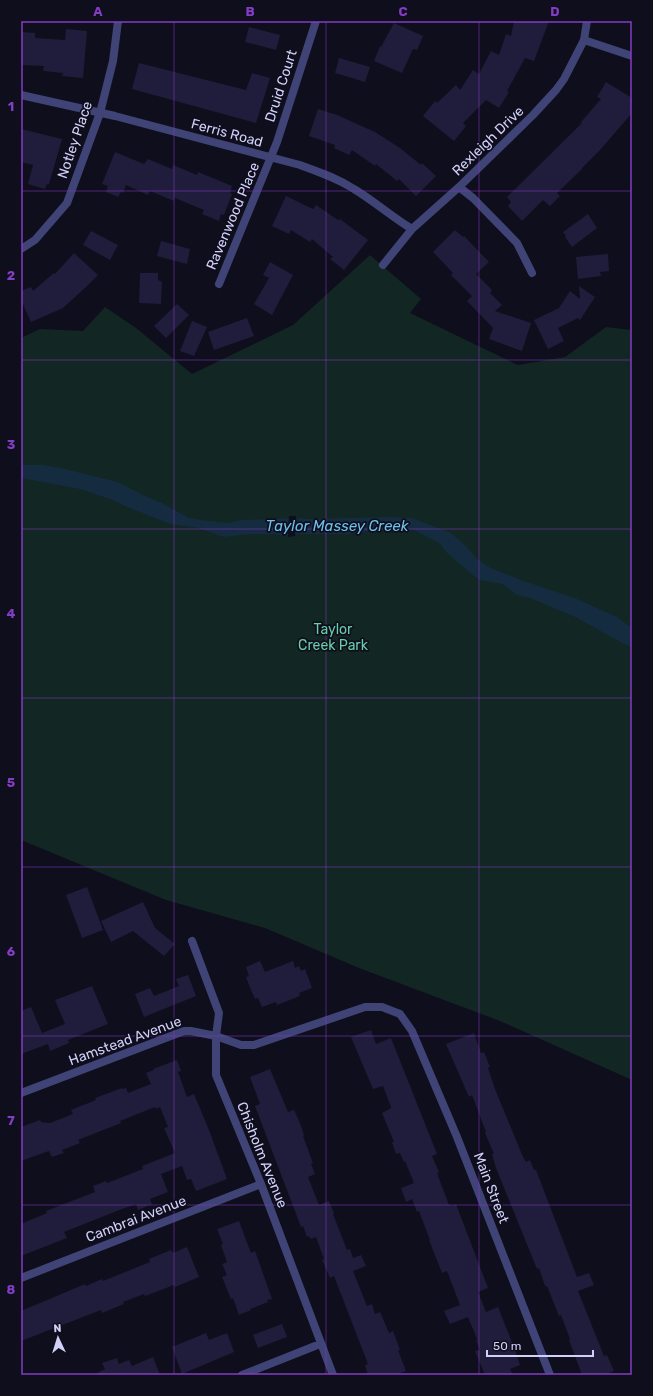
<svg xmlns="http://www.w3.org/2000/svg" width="653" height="1396" viewBox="0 0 653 1396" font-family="Rubik,sans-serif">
  <rect width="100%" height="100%" fill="#0f0e1c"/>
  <!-- green -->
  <path fill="#122623" d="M370,255L421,299L410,313L518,365L565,357L606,327L632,330V1080L500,1021L359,968L265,928L166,900L21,840V338L40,329L83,331L105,307L136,328L192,374L293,325Z"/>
  <!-- water -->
  <path fill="#142b40" d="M21,465H42L61,468L118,482L145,496L162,503L189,518L201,520L228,523L241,520L293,518L309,519L390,517L412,518L451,533L466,546L476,558L491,568L521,580L575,598L617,617L632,628V647L624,644L575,617L530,598L517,595L502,584L479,580L448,554L439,543L412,529H386L346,534H292L285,536L274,534H251L224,537L198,528L170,524L127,507L110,499L80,489L21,478Z"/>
  <!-- pier -->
  <path fill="#0f0e1c" d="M289,516H296L295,536L288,537Z"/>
  <!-- building -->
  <path fill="#1f1d3b" d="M514,21H549L534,61L525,58L507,91L509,92L499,108L486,100L463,123L466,126L454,141L423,116L435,101L437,103L456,85L460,90L473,70L479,74L491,51L499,55L506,34L511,36Z
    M394,23L423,36L417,50L413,49L402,73L374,61L380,46L381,47Z
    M249,27L280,35L276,50L245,42Z
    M66,29L87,31L83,78L62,76L63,73L43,71L44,66L21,65V32L35,33V38L65,40Z
    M339,58L370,67L365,82L335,73Z
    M139,63L246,90L252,73L270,78L256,123L132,89Z
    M606,82L632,98V113L600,150L582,168V169L557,193L560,196L550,206L543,200L522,221L508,206L511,202L507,197L582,123L581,122L601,99L597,97Z
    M318,109L337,115L375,132L400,148L421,165L422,163L436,176L416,196L399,179L397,181L376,164L375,166L352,150L349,155L334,148L335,145L309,136Z
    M21,129L62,139L49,184H47L45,189L28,184L33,165L21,162Z
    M115,152L144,164L148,159L172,169L173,165L197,175L198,172L232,186L230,193L232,194L224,215L221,214L219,221L202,214L204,210L175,198L174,201L150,191L148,195L126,185L123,193L121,192L118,197L106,192L108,186L102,184Z
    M286,196L313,209L316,205L338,220L340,219L368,240L344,270L330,259L333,257L312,239L310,242L291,230L289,234L272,226Z
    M588,214L597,228L572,247L565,237L566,236L563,232Z
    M455,230L463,237L464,236L489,262L476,274L492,290L490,293L502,305L495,311L531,323L522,351L489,339L493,328L467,301L472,296L451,275L453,273L433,252Z
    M91,231L118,245L110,260L83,245Z
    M161,241L190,249L187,264L157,256Z
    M74,253L98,275L86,287L63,308L31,322L21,300V291L31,287L33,291L48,278L54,273L55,274Z
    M608,254L609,271L600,272L601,276L578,279L576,257Z
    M270,262L293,275L272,315L254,304L269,278L263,275Z
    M140,273H158V280L162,282L161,304L139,303Z
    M579,286L595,297L580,320L578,318L558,328L564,341L548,349L534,320L559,308L570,291L580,299Z
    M177,304L189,315L166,338L154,326Z
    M247,318L254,336L214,350L208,332Z
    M192,321L207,327L194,356L180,351Z
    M87,887L103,930L82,938L66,895Z
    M143,902L155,928L175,944L164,956L133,931L111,942L101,921Z
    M260,961L265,972L293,961L295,968L299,966L301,971L305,969L312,988L299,993L300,996L277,1005L276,1002L262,1007L258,998L255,999L249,985L246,977L249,976L246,967Z
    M188,975L196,996L144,1017L135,994L150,988L154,996L179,986L176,979Z
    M92,986L108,1024L68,1040L69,1043L50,1051L48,1044L21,1054V1011L31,1007L42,1033L65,1024L55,1000Z
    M371,1030L376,1044L391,1038L437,1154L432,1156L439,1172L437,1173L449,1205L451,1204V1206L456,1204L488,1288L478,1292L486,1312L498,1307L515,1350L520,1365L510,1369L513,1375H485L475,1351L480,1350L476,1340L477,1339L468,1317L450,1324L444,1311L460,1305L447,1271L442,1273L429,1240H430L419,1211L417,1212L412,1199L406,1202L401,1188L414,1183L405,1161L404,1162L400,1153L396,1154L392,1142H394L382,1113L391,1108V1107L383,1086L373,1089L351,1037Z
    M474,1033L481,1053L484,1052L490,1067L488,1068L495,1089L523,1157L526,1162L530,1160L534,1170H536L577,1277L589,1273L594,1285L578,1291L604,1356L607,1355L614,1371L605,1375H582L569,1340L570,1339L561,1315L559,1316L547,1286H545L539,1268L537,1269L496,1168L492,1154H494L485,1133L486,1132L472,1095L469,1097L446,1044Z
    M177,1060L181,1071L178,1072L187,1097L194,1094L209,1130L227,1179L196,1191L191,1179L187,1180L182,1166L161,1174L168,1192L150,1199L152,1204L138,1210L136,1204L122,1209L64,1232L67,1238L21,1256V1224L47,1213L46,1211L95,1192L93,1186L106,1181L107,1183L143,1169L142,1166L175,1153L164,1128L168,1127L160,1107L156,1109L155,1107L120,1121L121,1123L78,1140L80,1143L62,1150L64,1153L52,1157L49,1151L21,1161V1127L40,1120L41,1122L50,1123L73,1114L71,1110L96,1100L95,1098L122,1088V1089L126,1088L128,1093L151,1084L146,1073L154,1070L153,1069Z
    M270,1069L288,1112L294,1110L300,1123L304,1135L303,1136L313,1163L311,1164L315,1174L308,1177L319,1205L329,1201L334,1213L333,1214L347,1250L350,1249L353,1258L361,1255L366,1266L353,1271L367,1306L372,1304L375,1314L380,1312L389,1333L393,1331L400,1350H398L406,1371L395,1375H368L365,1365L368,1364L334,1276L330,1278L322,1260L324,1259L316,1237L311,1239L309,1236L307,1237L303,1226L301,1227L255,1106L260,1104L250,1077Z
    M239,1221L251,1253L255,1251L272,1299L267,1300L268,1302L250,1309L251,1310L239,1315L233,1298L231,1299L222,1277L227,1275L222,1264L227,1262L221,1245L223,1244L217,1229Z
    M187,1247L199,1277L175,1287L174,1285L145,1296L144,1294L123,1302L124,1304L102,1313L101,1310L21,1341V1311L85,1284L86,1286L102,1279L103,1281L150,1262L149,1259L171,1250L173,1253Z
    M282,1324L287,1337L258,1348L253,1335Z
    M206,1333L209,1340L227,1333L234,1352L182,1374L172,1347Z
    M153,1357L160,1375H93L105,1369L102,1363L117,1358L119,1364L129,1360L132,1366Z"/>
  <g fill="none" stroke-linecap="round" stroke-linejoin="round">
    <!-- minor -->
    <path stroke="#3f4376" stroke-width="8" d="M584,40L632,56
      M21,95L115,116L300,165C319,172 337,178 354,189C374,201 392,217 412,229
      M459,187L473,198L517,243L532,273
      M21,249L35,240L67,203L100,113L113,61L118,21
      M383,265L412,229L459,187L533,115L556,90L564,79L584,40L587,21
      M219,284L277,142L316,21
      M192,941L219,1013L216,1036V1075L261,1184L333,1375
      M21,1093L184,1031H191L216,1036L241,1045H254L365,1007H382L400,1014L412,1031L457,1137L550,1375
      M21,1278L261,1184
      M242,1375L320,1344"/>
  </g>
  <!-- grid -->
  <path fill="none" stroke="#843cc5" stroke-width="1" stroke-opacity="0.55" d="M174,21V1375M326,21V1375M479,21V1375M21,191H632M21,360H632M21,529H632M21,698H632M21,867H632M21,1036H632M21,1205H632"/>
  <g text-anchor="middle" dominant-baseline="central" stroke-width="3.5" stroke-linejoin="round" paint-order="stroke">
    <!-- street labels -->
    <g font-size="14" fill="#d0d0f9" stroke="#0f0e1c">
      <text transform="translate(281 86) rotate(-72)">Druid Court</text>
      <text transform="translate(227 133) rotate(15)">Ferris Road</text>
      <text transform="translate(75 140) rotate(-71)">Notley Place</text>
      <text transform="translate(488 141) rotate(-44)">Rexleigh Drive</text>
      <text transform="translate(233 216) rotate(-67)">Ravenwood Place</text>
      <text transform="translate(125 1041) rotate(-20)">Hamstead Avenue</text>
      <text transform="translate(262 1155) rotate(68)">Chisholm Avenue</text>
      <text transform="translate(491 1188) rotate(69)">Main Street</text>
      <text transform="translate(136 1219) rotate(-21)">Cambrai Avenue</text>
    </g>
    <!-- park labels -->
    <g font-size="14" fill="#66cfa8" stroke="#0f0e1c">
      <text x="333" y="629">Taylor<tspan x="333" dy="16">Creek Park</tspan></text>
    </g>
    <!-- water labels -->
    <g font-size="15" font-style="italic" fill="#6bc0ec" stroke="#0f0e1c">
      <text x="337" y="526">Taylor Massey Creek</text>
    </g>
  </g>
  <!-- border -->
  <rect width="653" height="1396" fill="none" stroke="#0f0e1c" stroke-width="44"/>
  <!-- north arrow -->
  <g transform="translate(58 1338) rotate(356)" stroke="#0f0e1c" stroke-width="3" paint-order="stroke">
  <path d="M0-3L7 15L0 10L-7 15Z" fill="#d0d0f9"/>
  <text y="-6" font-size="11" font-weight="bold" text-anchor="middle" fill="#d0d0f9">N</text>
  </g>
  <!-- scale -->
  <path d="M487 1350v6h106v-6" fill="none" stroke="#d0d0f9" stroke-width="2"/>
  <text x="493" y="1350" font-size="12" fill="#d0d0f9" stroke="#0f0e1c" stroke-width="3" paint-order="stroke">50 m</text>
  <rect x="22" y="22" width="609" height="1352" fill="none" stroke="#843cc5" stroke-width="1.5"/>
  <g font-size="13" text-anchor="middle" font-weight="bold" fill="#843cc5">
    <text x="98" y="16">A</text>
    <text x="250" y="16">B</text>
    <text x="403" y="16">C</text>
    <text x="555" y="16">D</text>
    <text x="11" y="111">1</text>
    <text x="11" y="280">2</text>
    <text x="11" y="449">3</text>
    <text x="11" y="618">4</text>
    <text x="11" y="787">5</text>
    <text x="11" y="956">6</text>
    <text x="11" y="1125">7</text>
    <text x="11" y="1294">8</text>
  </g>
</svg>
